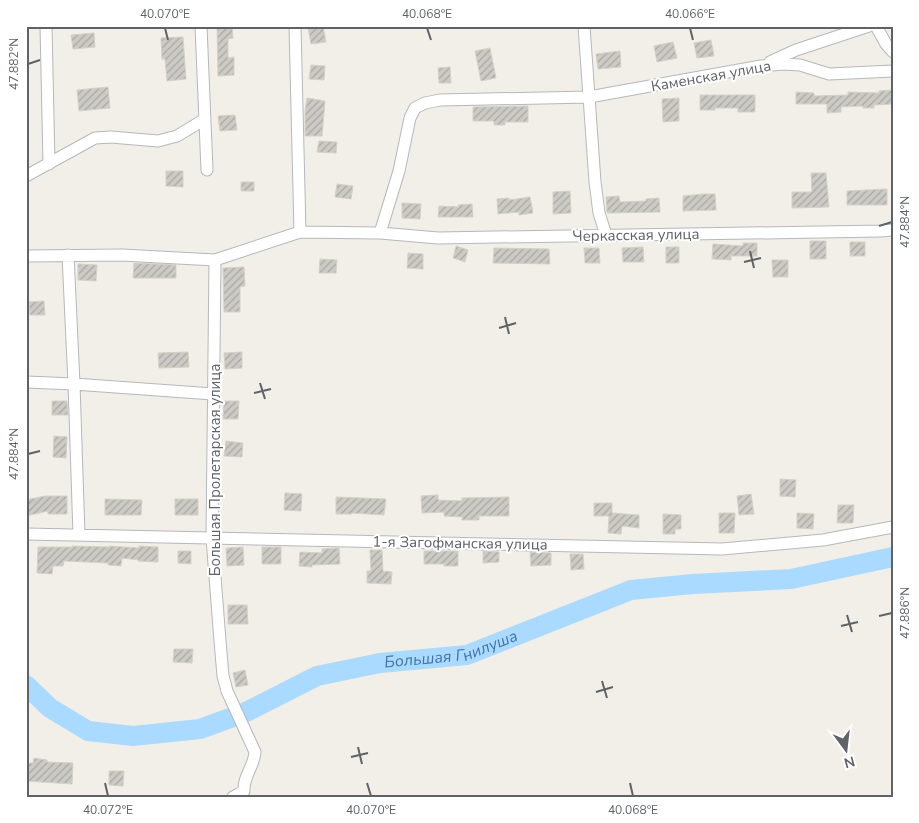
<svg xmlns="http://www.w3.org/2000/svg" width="919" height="823" viewBox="0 0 919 823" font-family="'Nunito Sans',sans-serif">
  <defs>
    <pattern id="building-hatch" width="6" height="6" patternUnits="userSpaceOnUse" patternTransform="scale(1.25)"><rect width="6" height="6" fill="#cccac5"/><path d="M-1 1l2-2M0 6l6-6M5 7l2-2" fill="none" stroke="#a9a8a4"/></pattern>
  </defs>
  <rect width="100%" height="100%" fill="#f1efe8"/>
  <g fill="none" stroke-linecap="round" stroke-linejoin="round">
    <!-- river -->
    <path stroke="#aadaff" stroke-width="20" id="s1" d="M26,685L50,708L88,731L133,736L200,729L244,713L317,676L380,663L467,655L631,590L693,584L791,579L893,557"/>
  </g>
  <!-- building -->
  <path fill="url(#building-hatch)" stroke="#d6d1c6" d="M217,26H232L233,38L228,39V58L234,57V75L218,76Z
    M318,26H323L326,42L311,44L308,28Z
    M94,33L95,47L73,49L71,35Z
    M183,37L186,79L167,81L165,59H162L161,38Z
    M711,40L714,56L697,58L694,43Z
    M673,42L677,58L657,62L654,46Z
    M490,48L496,78L481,81L475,51Z
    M620,51L621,67L598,69L596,54Z
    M311,65L325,66L324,80L309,79Z
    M450,67L451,83H439L438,68Z
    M108,87L110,108L79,111L77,90Z
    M893,90V104L874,105V108H863V106L841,107V112L827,113V104H796V92L814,93V96L848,95V92L879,93V91Z
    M700,95H755V112H738V108H715V110H700Z
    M307,98L325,101L322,136H305V111Z
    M679,98V121L663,122L662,99Z
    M528,106V122H505V125H494V121H473V107Z
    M235,115L237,130L220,131L218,116Z
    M319,141L337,142L336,153L317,152Z
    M166,171H183V187L166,186Z
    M811,173H826L829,207L792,208V192H812Z
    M241,182H254V191H241Z
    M337,184L353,186L351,199L335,197Z
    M887,189V205H847V191Z
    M570,191L571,213L553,214V192Z
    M704,194H715L716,210L683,211V196Z
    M619,196L620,202L646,201V199L659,198L660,212L607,213L606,197Z
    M530,197L533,213L519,215V212L498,214L497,199L509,198V200Z
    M402,203L421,204L420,219L402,218Z
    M472,204L473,217H438L439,206L459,207L458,205Z
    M810,241H826V259H810Z
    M850,242H865V256H850Z
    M743,243H757V256H731V260L712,259L713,244L743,246Z
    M456,246L468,250L465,262L453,258Z
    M643,247L644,262H623L622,248Z
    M666,247H679V263H666Z
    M494,248L549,249L550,264L493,263Z
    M584,248H599L600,263H585Z
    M408,253L423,254V269L407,268Z
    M320,259L337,260L336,273H319Z
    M772,260H788V277H773Z
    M134,263L176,265V278H133Z
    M78,264L97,265L96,281L78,280Z
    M244,267L245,286L240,287V312H224L223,268Z
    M44,301L45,315H30L29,302Z
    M188,352L189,367L159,368L158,353Z
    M242,352V368L225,369L224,353Z
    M52,401H67L68,415H52Z
    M224,401H239L238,419H223Z
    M54,436L67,437L66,458L53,457Z
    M226,441L243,443L242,457L224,456Z
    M780,479L796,480L795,497L780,496Z
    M285,493L302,494L301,511L284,510Z
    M751,494L754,514L739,515L737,496Z
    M438,495V500L462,501V498L509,497V516H479V520H462V517L444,516V512L422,513L421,496Z
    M45,496H67V514H48V511L26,516V500Z
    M336,497L386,499L384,515L352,513V514H336Z
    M105,499L142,500L141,515H105Z
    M175,499H198V515H175Z
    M594,503H612V513L639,515V528L622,526L621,534L608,533L609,516H594Z
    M838,505H854L853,523H837Z
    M719,513H735L734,533H719Z
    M797,513L814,514L813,529L797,528Z
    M663,514L681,515V529H675V534H663Z
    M72,546L109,547V546L139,548V546L158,547V562L138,561L139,560L122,558L121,566L108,565V563L64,561L63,566H53L52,574L37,573L38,547H72Z
    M243,547L244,565L227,566L226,548Z
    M262,547H281V564H262Z
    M339,548L340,564L312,565V567L299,566L300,552L322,553V549Z
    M370,550H382L383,571L392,572L391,584L367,583V571H371Z
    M178,551H191V564L178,563Z
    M424,551H458V566H444V564H424Z
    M483,551L499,552V562L483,563Z
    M530,552L551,553V565L531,566Z
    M570,554H583L584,569L571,570Z
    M228,605H247L248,624H228Z
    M174,649H193L192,663L173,662Z
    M245,670L248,685L236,687L233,673Z
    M34,758L47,760V762L73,763L72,784L26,781V763H33Z
    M109,771H124L123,786L109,785Z"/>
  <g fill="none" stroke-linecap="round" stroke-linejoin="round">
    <defs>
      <path id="minor" d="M46,26L49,164
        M201,26L207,170
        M295,26L300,232
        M584,26L595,182L599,213L606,235
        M876,26L886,44L893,52
        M770,62L796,50L869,26
        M26,176L95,138L111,137L158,141L177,136L205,119
        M380,233L399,171L410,118L415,108L425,103L440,100L589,97L761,66L783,64L800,65L829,74L893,71
        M68,255L74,384L79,535
        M26,256L122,255L215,260L300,232L380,233L438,238L881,231L893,230
        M215,260L212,538L220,641L223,676L227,691L255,752C254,767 243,776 244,791L233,797
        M26,382L74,384L213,394
        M26,534L722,549L823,540L893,527"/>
    </defs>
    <!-- minor casing -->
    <use href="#minor" stroke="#b5b8bc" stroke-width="13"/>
    <!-- minor -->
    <use href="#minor" stroke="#fff" stroke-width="11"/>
  </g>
  <!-- ticks -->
  <path fill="none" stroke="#5f6368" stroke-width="2" d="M165,28L168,40M427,28L431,40M690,28L693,40M28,64L40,60M879,226L892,222M750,251L754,268M744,262L761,258M505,317L509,334M499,328L516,323M260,383L265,399M254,393L271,389M28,454L40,451M847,615L852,632M879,616L892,613M841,626L858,622M602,681L607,698M596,692L613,687M358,747L362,764M351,757L368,753M105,783L108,796M367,783L371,796M630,783L633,796"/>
  <g text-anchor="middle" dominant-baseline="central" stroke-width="4" stroke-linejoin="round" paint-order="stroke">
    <!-- street labels -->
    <g font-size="15" fill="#5f6368" stroke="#fff">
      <text transform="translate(711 76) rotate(-10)">Каменская улица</text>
      <text transform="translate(636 235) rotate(-1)">Черкасская улица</text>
      <text transform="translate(215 470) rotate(-90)">Большая Пролетарская улица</text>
      <text transform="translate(460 543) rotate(1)">1-я Загофманская улица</text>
    </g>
    <!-- water labels -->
    <g font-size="16" font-style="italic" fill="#4174aa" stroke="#fff">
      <text stroke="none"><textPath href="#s1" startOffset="456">Большая Гнилуша</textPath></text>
    </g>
  </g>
  <!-- border -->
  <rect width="919" height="823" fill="none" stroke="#ffffff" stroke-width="55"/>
  <!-- north arrow -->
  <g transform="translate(846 750) rotate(165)" stroke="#ffffff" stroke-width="4" paint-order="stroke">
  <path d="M0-4L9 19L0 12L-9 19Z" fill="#5f6368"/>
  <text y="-8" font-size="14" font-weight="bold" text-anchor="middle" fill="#5f6368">N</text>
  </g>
  <rect x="28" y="28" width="864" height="768" fill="none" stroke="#5f6368" stroke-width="2"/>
  <g font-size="12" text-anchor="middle" fill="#5f6368">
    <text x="165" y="18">40.070°E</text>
    <text x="427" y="18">40.068°E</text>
    <text x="690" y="18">40.066°E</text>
    <text transform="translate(14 64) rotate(-90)" y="4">47.882°N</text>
    <text transform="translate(905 222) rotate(-90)" y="4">47.884°N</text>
    <text transform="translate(14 454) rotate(-90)" y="4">47.884°N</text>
    <text transform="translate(905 613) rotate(-90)" y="4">47.886°N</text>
    <text x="108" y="814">40.072°E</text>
    <text x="371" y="814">40.070°E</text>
    <text x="633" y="814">40.068°E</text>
  </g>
</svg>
